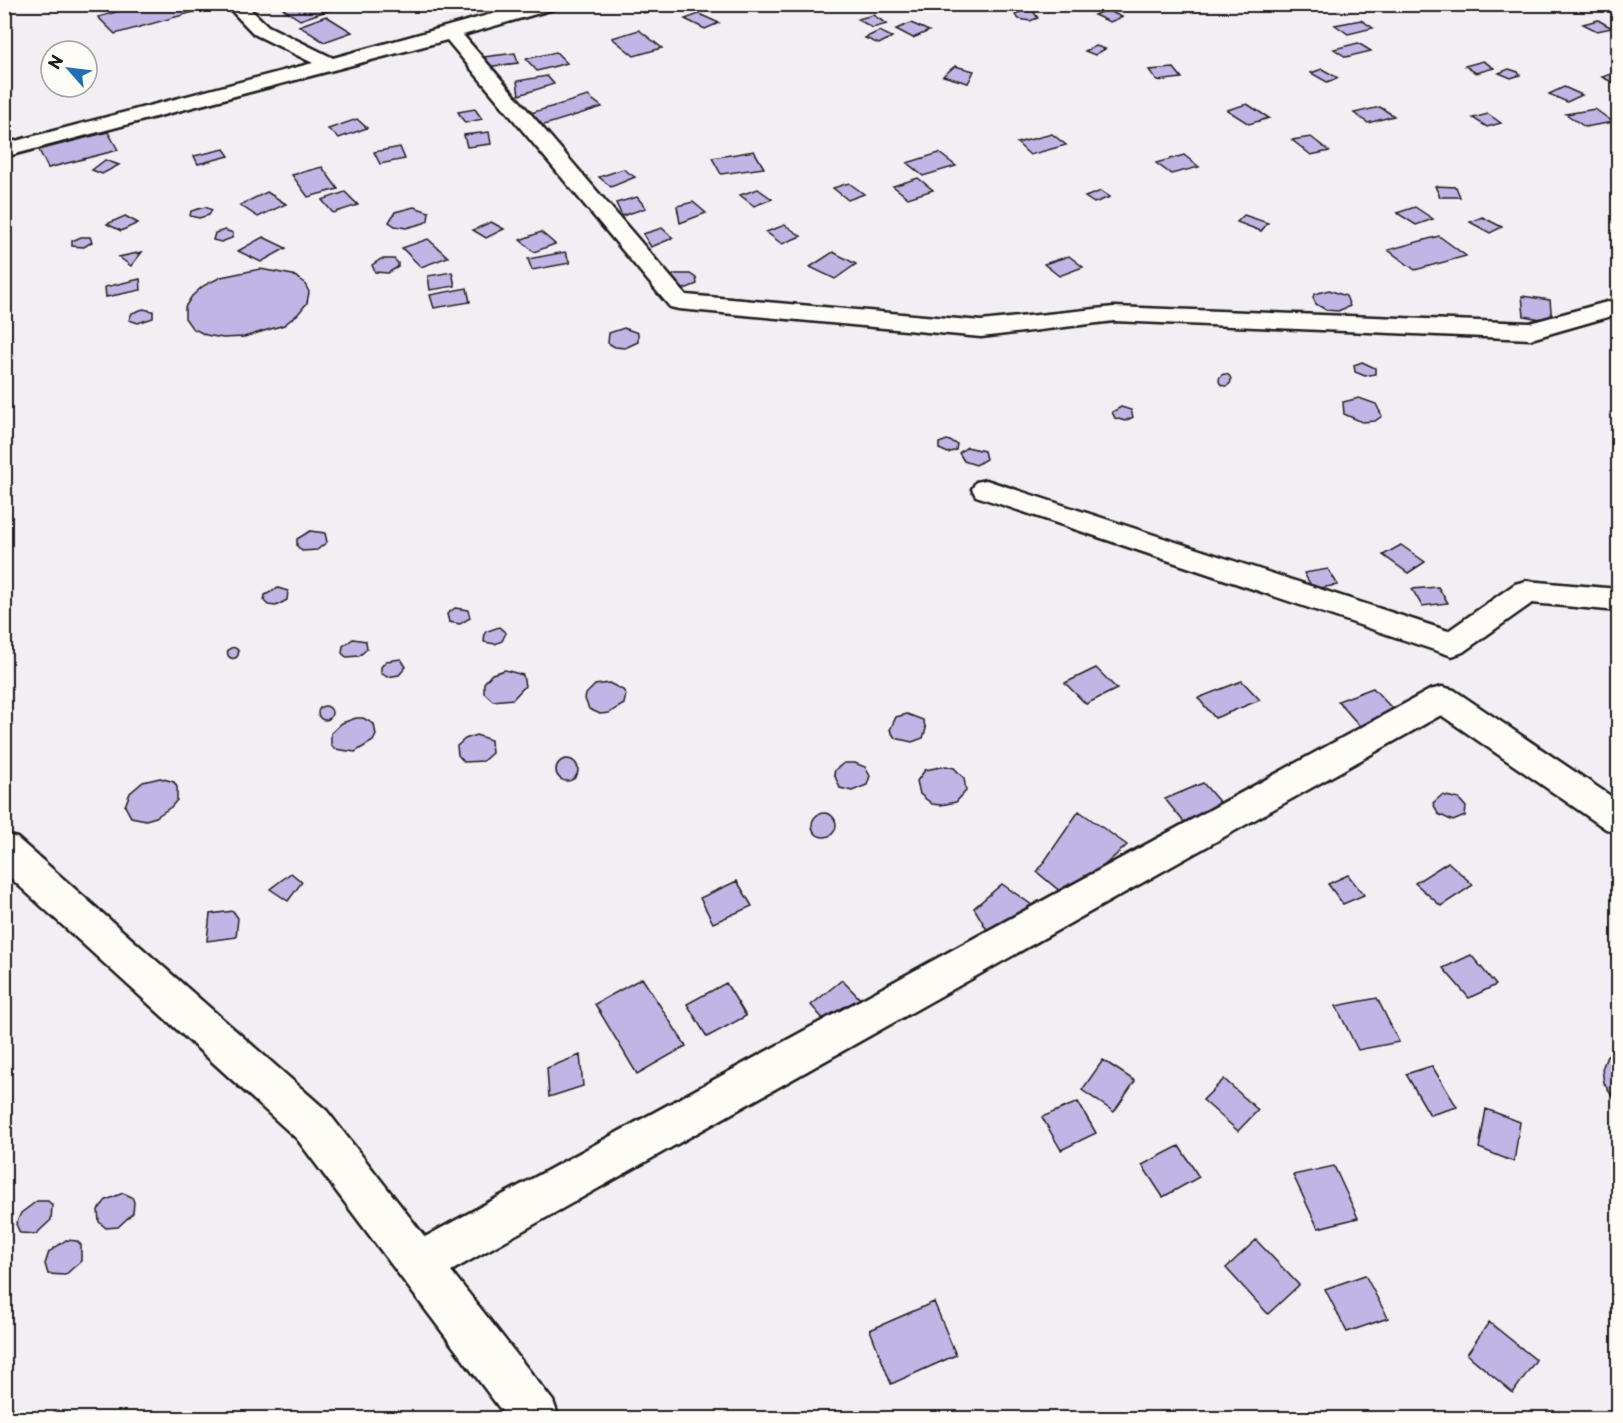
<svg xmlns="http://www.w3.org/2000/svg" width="1623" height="1423" viewBox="0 0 1623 1423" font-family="'Playpen Sans',sans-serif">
  <rect width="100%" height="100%" fill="#f1eef4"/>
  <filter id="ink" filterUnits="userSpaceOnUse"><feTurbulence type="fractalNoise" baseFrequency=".0167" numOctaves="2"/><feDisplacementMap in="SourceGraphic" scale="12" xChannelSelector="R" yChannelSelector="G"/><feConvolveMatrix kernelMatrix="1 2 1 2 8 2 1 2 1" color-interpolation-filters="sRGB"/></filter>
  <g filter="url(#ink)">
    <!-- building -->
    <path fill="#c1b5e6" stroke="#1c1c1c" stroke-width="1.5" d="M144,4L170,7L194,4L201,10L115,34L98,17Z
      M276,4H347L300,20Z
      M673,4L644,13L635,5L636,4Z
      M1106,10L1122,17L1110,22L1094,15Z
      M1021,11H1033L1038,18L1030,21L1019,19L1015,15Z
      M699,14L719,23L705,29L685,19Z
      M873,15L887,24L872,28L858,19Z
      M326,16L352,32L324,42L299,26Z
      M1361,20L1373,28L1348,34L1335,25Z
      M1598,20L1612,28L1597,31L1583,24Z
      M911,23L929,31L913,38L896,29Z
      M639,30L662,48L634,56L612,38Z
      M879,31L892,37L879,44L865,38Z
      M1358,43L1371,51L1346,57L1334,49Z
      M1096,46L1105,49L1095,55L1085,51Z
      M556,52L567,63L537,71L526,59Z
      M515,53L518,63L486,67L484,57Z
      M1483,61L1494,68L1476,73L1465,66Z
      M955,66L974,71L968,83L943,76Z
      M1174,68L1182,78L1157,81L1149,70Z
      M1322,69L1338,78L1327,82L1311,73Z
      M1509,69L1518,72L1520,75L1511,78L1499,73Z
      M1616,72L1618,73V85L1602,77Z
      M547,76L554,84L519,95L517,81Z
      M1564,87L1582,95L1567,102L1549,94Z
      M588,96L602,107L541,126L527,114Z
      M1247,104L1269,118L1249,124L1227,110Z
      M1380,107L1394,116L1368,123L1354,113Z
      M475,109L482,119L465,123L458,112Z
      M1595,109L1613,122L1585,127L1566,114Z
      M1488,114L1501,123L1487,127L1473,118Z
      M357,119L367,128L339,138L328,129Z
      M108,132L118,150L48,168L39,150Z
      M489,132L491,144L467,147L464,135Z
      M1052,134L1066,145L1030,155L1017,143Z
      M1311,137L1329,151L1311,155L1292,140Z
      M400,147L405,159L380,164L374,152Z
      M224,149L229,156L198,164L194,156Z
      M754,151L764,168L721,174L712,158Z
      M939,153L956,166L923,176L907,163Z
      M1184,155L1199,167L1171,174L1156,163Z
      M105,160L119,165L102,174L92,170Z
      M322,167L338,189L308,197L292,175Z
      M623,169L635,177L611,187L599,177Z
      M918,178L933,190L908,198L893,186Z
      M849,183L864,194L848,200L833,188Z
      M1435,186L1456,187L1460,197H1440Z
      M758,189L772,199L754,206L740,195Z
      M1101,191L1110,197L1094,203L1085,197Z
      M267,192L286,204L258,217L240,205Z
      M345,192L358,205L333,213L322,200Z
      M637,197L646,208L622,216L616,203Z
      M693,202L706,213L680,223L677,206Z
      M205,207L212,210L209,215L199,218L190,216L191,211Z
      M414,207L429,212L428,220L424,223L406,228L395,226L389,222L395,212Z
      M1415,207L1433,219L1416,225L1397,213Z
      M1244,215L1268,223L1261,231L1237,222Z
      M125,216L138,223L121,231L107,224Z
      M1482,217L1502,227L1490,233L1470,222Z
      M491,222L504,229L486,238L473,230Z
      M785,225L801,236L782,244L766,232Z
      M662,228L673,238L651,247L643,234Z
      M225,230L233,233L232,238L221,242L213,240L215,233Z
      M541,232L555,244L534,252L520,240Z
      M1439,236L1466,256L1415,270L1388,250Z
      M81,237H90L92,242L84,247L72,246V241Z
      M263,237L286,248L261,262L238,251Z
      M428,239L448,257L421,267L402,248Z
      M142,252L131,266L119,257Z
      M565,252L570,263L532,270L528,259Z
      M833,252L856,264L835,279L810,267Z
      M1069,256L1083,267L1059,276L1044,264Z
      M381,259H394L398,263V267L388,273L375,272L372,265Z
      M260,269L293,275L304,282L309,292L307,303L298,314L284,325L244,337L223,338L206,335L192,328L185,318V307L192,296L203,286L221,277Z
      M452,272L455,286L430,290L428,276Z
      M675,274H690L696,278L697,284L682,290L668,279Z
      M140,279L141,290L106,297L105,287Z
      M467,288L470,302L434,308L430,295Z
      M1329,290L1346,296L1350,306L1338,311L1326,310L1316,304L1313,298L1314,294Z
      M1522,296L1550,300L1552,321L1524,316Z
      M143,309L153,311V318L138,323L129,320L132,313Z
      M624,328L638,333V342L625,348L615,347L608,343L609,333Z
      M1362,362L1375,368V374L1365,376L1355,372L1354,365Z
      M1219 380a6 6 0 1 1 12 0a6 6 0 1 1-12 0Z
      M1359,398L1376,404L1382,416L1375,421L1362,422L1344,414L1343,402Z
      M1121,407L1131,410L1133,417L1125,421L1115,418L1112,412Z
      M947,440L957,444L956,450L948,453L939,449V443Z
      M967,447L984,451L986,459L976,465L964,461L959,453Z
      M310,531L325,533L327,542L317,550L302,551L297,546V539Z
      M1401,545L1425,562L1408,573L1383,555Z
      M1328,569L1338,585L1313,589L1304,573Z
      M1438,587L1448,603L1422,606L1412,589Z
      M278,588L288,591L287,600L276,606L268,605L264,601L265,595Z
      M455,608L468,610L470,618L460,624L449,622L447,614Z
      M499,627L506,633L502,641L495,644L484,642L485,632Z
      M353,639L366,641L367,649L359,656L346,657L342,653L343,646Z
      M227.5 653a5.5 5.5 0 1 1 11 0a5.5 5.5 0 1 1-11 0Z
      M401,659L406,667L399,675L387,677L381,673V667L386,661Z
      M1096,668L1117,689L1086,704L1065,683Z
      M505,670L523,675L525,686L513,699L493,701L484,693V683L492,674Z
      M1242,681L1260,700L1215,718L1198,698Z
      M609,683L623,690L626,694L624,704L609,713L600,714L589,709L585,699L586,694L595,685Z
      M1373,688L1401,718L1365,732L1338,701Z
      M318 713a7 7 0 1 1 14 0a7 7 0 1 1-14 0Z
      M907,714L923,720L926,729L923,738L912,742L895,738L890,730L896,717Z
      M356,718H363L374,724L376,735L373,741L355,752L335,749L331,745V733L342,723Z
      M476,735L491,740L492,753L483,761L464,762L458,755L457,746L465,739Z
      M556 770a11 11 0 1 1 22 0a11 11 0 1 1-22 0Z
      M844,763H855L865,767L870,776L867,785L852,791L840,788L834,774L835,770Z
      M946,766L954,768L964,778L966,791L956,802L941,805L932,804L920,794L917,781L925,770Z
      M160,778L174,782L177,787V800L171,807L156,817L146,820L131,817L125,806L130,793L143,782Z
      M1203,783L1222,805L1184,822L1165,799Z
      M1442,795L1459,799L1466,807L1465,816L1453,821L1438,814L1433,803Z
      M1079,811L1127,845L1068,898L1037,872Z
      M812 825a12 12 0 1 1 24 0a12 12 0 1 1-24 0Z
      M1448,862L1473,885L1441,906L1415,883Z
      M291,873L302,882L288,901L270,889Z
      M1348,875L1364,895L1343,904L1328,884Z
      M737,881L752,906L713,923L700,898Z
      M1002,884L1032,905L992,938L974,908Z
      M233,911L238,918L236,937L207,941L210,914Z
      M1471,955L1496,985L1469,998L1443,968Z
      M642,978L686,1046L637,1074L595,1004Z
      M842,980L864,1003L831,1028L811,1005Z
      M726,983L746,1016L707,1037L687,1004Z
      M1377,998L1399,1042L1358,1050L1336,1006Z
      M1618,1044V1106L1604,1083L1602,1069L1607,1056Z
      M580,1055L583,1086L549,1097L547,1068Z
      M1103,1060L1135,1081L1114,1112L1082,1090Z
      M1432,1066L1457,1107L1430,1115L1406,1074Z
      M1224,1079L1258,1110L1238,1131L1203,1100Z
      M1078,1102L1096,1133L1061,1150L1042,1117Z
      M1486,1109L1520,1122L1514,1162L1479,1148Z
      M1179,1146L1199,1177L1163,1197L1142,1165Z
      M1334,1166L1358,1218L1318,1228L1293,1175Z
      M123,1193L132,1197L134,1202L133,1213L118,1227L106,1228L99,1222L98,1210L106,1200Z
      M37,1201H48L52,1205L51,1220L36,1234L20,1233L16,1224L21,1213Z
      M66,1240L77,1241L81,1245V1261L65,1275L48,1274L45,1264L49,1252Z
      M1256,1240L1299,1285L1268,1314L1226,1268Z
      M1365,1275L1388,1318L1347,1332L1325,1289Z
      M934,1302L956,1355L891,1384L870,1330Z
      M1489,1322L1536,1360L1513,1393L1467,1354Z"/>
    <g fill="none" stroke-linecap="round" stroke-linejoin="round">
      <defs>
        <path id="minor" d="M225,4H245L268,26L333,58L528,4H559L557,8L463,35L686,295L981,321L1114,307L1530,323L1618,299V314L1531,339L1114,321L981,337L679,309L670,307L447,40L4,157V144L313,63L254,34Z
          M986,480L1448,631L1515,584L1526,581L1618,589V611L1532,603L1463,652L1452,656L976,496L972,489L976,482Z
          M1442,687L1454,690L1618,801V833L1606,829L1441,715L451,1271L553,1401L559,1418H507L297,1139L4,872V834L17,838L327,1111L425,1237L1430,690Z"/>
      </defs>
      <!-- minor casing -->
      <use href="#minor" stroke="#1c1c1c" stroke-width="5"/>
      <!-- minor -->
      <use href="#minor" fill="#fdfcf7" fill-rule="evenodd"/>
    </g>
  </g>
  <!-- margin -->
  <rect width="1623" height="1423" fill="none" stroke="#fdfcf7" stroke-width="24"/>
  <rect x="12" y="12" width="1599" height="1399" fill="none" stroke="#1c1c1c" stroke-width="2" filter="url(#ink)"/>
  <!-- north arrow -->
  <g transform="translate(69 69) rotate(298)"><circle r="28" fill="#fdfcf7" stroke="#a3a29f" stroke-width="1.5"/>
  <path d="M0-4.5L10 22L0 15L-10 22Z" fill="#1f6fb2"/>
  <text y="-9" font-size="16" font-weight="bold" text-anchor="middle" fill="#1c1c1c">N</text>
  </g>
</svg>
